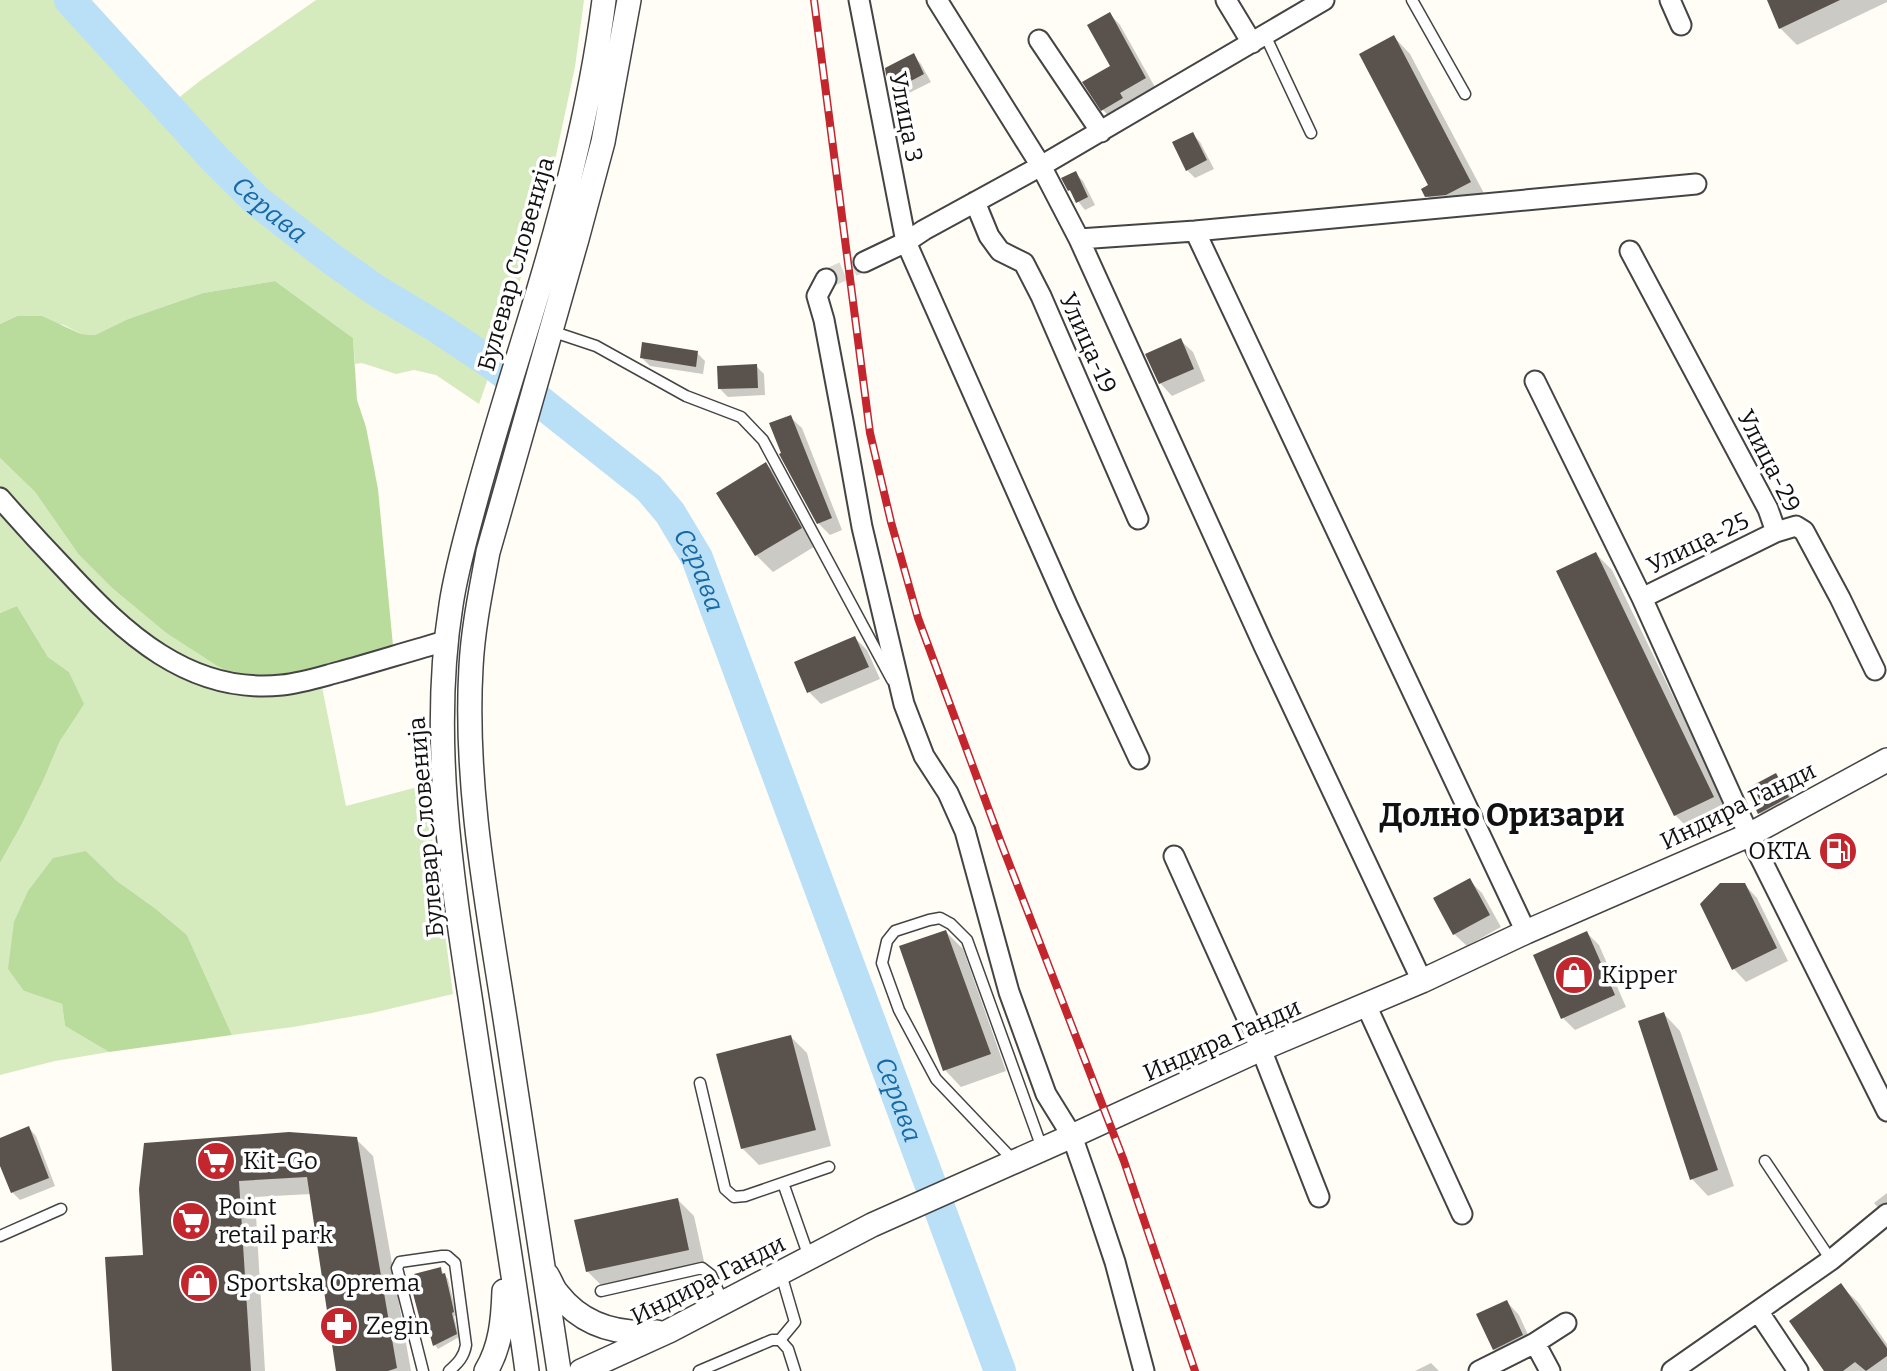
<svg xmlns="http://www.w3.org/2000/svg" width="1887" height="1371" viewBox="0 0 1887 1371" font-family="Bitter,serif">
  <rect width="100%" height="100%" fill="#fffdf5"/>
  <!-- green -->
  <path fill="#d5ebbd" d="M0,0H70L167,107L201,80L316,0H584L575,67L555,160L507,325L479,404L436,375L414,370L396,374L362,363L355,364L353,338L275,281L203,293L128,319L95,335L81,334L64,325L17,316L0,324Z
    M0,458L35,492L79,555L112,588L165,632L320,677L346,806L425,785L453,994L372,1013L293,1027L232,1035L187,935L156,909L117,881L86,851L24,991L62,1004L65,1026L109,1052L55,1061L0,1075V863L22,824L43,781L60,741L83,704L69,672L48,657L17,606L0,613Z"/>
  <!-- forest -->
  <path fill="#b9dc9c" d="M275,281L353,338L357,400L366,427L378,489L394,656L255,686L216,665L165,632L112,588L79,555L35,492L0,458V324L17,316H42L81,334L95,335L128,319L203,293Z
    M17,606L48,657L69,672L84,704L60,741L43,781L22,824L0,863V613Z
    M86,851L117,881L156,909L187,935L232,1035L109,1052L65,1026L62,1004L24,991L8,969L14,922L28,891L53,858Z"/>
  <!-- shadow -->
  <path fill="#0003" d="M1769,0H1887V2L1797,45L1780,28Z
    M1110,14L1120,25L1156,89L1113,120L1103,110L1112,66Z
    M1394,37L1410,54L1487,199L1444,213L1427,196L1430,186Z
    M914,56L921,64L931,82L903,96L895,89Z
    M1192,134L1200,142L1214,169L1195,178L1187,170Z
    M1075,173L1083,181L1095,205L1085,210L1069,190Z
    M1180,340L1193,352L1205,381L1172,396L1160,383Z
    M697,353L705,361L703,374L650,366L642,358Z
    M756,366L764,374L765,395L728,397L720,389Z
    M790,417L802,428L842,530L830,535L818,523Z
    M766,464L783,481L817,545L773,572L756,555Z
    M1596,554L1612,570L1730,814L1692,832L1675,815L1558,572Z
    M855,638L867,650L880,679L821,704L809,692Z
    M1776,775L1784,783L1795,806L1768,821L1760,813Z
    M1469,880L1482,893L1501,927L1467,946L1454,934Z
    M1745,885L1757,898L1788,961L1746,982L1734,969L1702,905Z
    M947,933L963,949L1006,1071L961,1087L945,1070Z
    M1587,933L1599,945L1626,1007L1575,1030L1563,1018Z
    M1664,1014L1680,1031L1734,1186L1708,1196L1692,1179Z
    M791,1037L807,1053L831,1146L759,1165L742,1148Z
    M29,1128L36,1136L55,1186L20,1200L12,1192L0,1162V1139Z
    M356,1139L373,1156L411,1371H337L311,1194L255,1197L265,1371H114L145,1256L141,1189Z
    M1887,1193V1206L1880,1210L1874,1203Z
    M677,1199L694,1216L705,1266L604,1288L587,1271Z
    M440,1269L448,1279L456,1312L457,1315L454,1316L459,1337L438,1349L435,1345L428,1321L425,1322L421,1319Z
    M1841,1286L1858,1302L1887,1344V1371H1826Z
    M1507,1302L1519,1315L1534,1348L1507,1362L1494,1349L1479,1315Z
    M1431,1363L1439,1371H1415Z"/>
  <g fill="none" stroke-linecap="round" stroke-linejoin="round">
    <!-- river -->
    <path stroke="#b9e0f7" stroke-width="32" id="s1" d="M70,0L214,158L256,200L333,260L377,291L437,327L494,365L649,488L670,513L697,558L1000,1371"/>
  </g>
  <!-- building -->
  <path fill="#5a524d" d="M1767,0H1840L1779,29Z
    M1110,12L1146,78L1120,93L1123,98L1101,111L1082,82L1110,66L1087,25Z
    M1394,35L1471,182L1446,195L1425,197L1421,189L1428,185L1359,54Z
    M914,53L924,74L894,90L886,75L885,68Z
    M1193,132L1207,160L1186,171L1172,142Z
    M1076,171L1088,197L1076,203L1070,190L1068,191L1061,178Z
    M1181,338L1194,369L1159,384L1145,354Z
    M642,342L698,351L696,367L640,358Z
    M757,364L758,388L718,389L717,366Z
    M791,415L832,518L817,524L779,454L781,453L769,423Z
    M766,462L802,528L755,556L716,493Z
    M1596,552L1714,797L1674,816L1556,571Z
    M855,636L869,667L807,693L794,662Z
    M1776,773L1789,797L1758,814L1746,789Z
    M1470,878L1490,915L1453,935L1433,898Z
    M1720,883H1745L1777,948L1732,970L1700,904Z
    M946,930L991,1054L943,1071L899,946Z
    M1587,931L1615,995L1561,1019L1533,955Z
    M1664,1012L1718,1170L1690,1180L1638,1021Z
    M791,1035L816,1130L741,1149L716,1054Z
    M29,1126L49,1178L11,1193L0,1166V1138Z
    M289,1132L357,1137L397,1368L388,1371H336L307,1177L239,1181L251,1371H112L105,1257L143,1255L139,1189L144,1143Z
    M678,1198L689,1250L586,1272L574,1220Z
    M441,1267L442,1274L445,1273L453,1307L454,1312L452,1313L457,1334L433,1346L425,1318L420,1320L410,1282L416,1280L414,1274Z
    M1841,1283L1887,1348V1356L1866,1371L1855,1362L1843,1371H1824L1789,1321Z
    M1507,1300L1523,1335L1493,1350L1476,1314Z"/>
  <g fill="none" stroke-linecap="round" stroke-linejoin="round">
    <!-- minor-tunnel -->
    <path stroke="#dbdad3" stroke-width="19" stroke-dasharray="19 10" stroke-linecap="butt" d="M826,279L864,262"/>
    <defs>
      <path id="service" d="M1412,0L1465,94
        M1265,35L1311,133
        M551,331L596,346L686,396L741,417L763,440L892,680
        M700,1083L725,1189L734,1197L745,1196L829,1167
        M1014,1161L936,1079L899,1010L882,963L887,941L895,931L929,920L940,918L951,924L967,940L1042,1148
        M1765,1161L1831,1260
        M783,1183L809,1257
        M0,1236L61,1209
        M601,1291L702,1268L711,1275L723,1302
        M780,1340L788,1349L795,1371
        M423,1371L397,1268L400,1262L442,1256H447L455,1263L466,1345C464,1357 458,1363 449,1371
        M699,1371L772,1340H780L795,1322L781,1274"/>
      <path id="minor" d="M859,0L906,242L1067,605L1139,759
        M937,0L1041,166L1079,239L1264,646L1422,981
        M1226,0L1252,43
        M1670,0L1681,25
        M1039,40L1101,132
        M975,202L989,236L1000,251L1024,263L1041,296L1138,519
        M1195,231L1526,932
        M1079,239L1195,231L1696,184
        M1630,251L1768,509L1776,532L1796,526L1804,531L1840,598L1875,670
        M864,262L906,242L924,230L1041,166L1324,0
        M826,279L817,296L824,320L843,421L862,527L904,704L924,756L948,793L965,831L1009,992L1046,1094L1072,1136L1093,1196L1115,1262L1144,1371
        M1535,381L1642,598L1749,835L1887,1111
        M0,498C21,522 43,546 65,569C123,632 189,695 282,685C301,683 320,677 339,672C375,662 410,651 446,641
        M1642,598L1776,532
        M1174,856L1261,1049L1319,1197
        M1366,1005L1462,1214
        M1758,1311L1798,1371
        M1535,1343L1550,1371
        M1479,1371L1535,1343L1566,1323
        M1672,1371L1831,1260L1887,1214"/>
      <path id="tertiary" d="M547,1275C551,1281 553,1289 558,1294C583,1326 618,1335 657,1332
        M486,1371C501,1346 503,1319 504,1291
        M527,1371C510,1248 489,1126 471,1003C451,873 430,737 451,605C456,571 466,536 475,503C491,444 509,386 527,328C560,221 590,111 604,0
        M559,1371C542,1256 524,1141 506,1025C488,908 464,787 471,667C473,628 481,590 488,552L577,239L603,142L629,0
        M581,1371L669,1331L872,1225L1072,1136L1261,1049L1422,981L1526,932L1749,835L1887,760"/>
    </defs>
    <!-- service casing -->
    <use href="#service" stroke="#444" stroke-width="13"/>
    <!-- minor casing -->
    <use href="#minor" stroke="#444" stroke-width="23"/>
    <!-- tertiary casing -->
    <use href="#tertiary" stroke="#444" stroke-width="26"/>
    <!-- service -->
    <use href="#service" stroke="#fff" stroke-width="10"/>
    <!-- minor -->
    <use href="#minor" stroke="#fff" stroke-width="19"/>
    <!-- tertiary -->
    <use href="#tertiary" stroke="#fff" stroke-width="23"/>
    <defs>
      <path id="rail" d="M814,0L870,433L891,522L918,618L1000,840L1124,1161L1195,1371"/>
    </defs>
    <!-- rail casing -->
    <use href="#rail" stroke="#c4262e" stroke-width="8"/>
    <!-- rail -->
    <use href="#rail" stroke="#fff" stroke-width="5" stroke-dasharray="16" stroke-linecap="butt"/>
  </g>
  <!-- icons -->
  <defs>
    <symbol id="fuel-disc" viewBox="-11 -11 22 22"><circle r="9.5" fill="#c4262e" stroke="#fff"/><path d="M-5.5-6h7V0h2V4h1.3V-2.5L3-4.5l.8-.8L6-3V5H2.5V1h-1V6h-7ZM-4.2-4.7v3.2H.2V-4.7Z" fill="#fff"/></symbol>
    <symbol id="shop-disc" viewBox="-11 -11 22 22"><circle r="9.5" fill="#c4262e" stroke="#fff"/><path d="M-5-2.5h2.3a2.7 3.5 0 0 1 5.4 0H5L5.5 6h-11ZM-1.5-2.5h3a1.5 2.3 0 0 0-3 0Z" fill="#fff"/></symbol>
    <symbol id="supermarket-disc" viewBox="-11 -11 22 22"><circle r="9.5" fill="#c4262e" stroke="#fff"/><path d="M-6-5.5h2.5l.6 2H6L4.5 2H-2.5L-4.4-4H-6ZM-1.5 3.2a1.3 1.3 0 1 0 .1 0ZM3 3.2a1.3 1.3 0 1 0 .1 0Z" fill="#fff"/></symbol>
    <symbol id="pharmacy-disc" viewBox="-11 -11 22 22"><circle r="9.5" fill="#c4262e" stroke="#fff"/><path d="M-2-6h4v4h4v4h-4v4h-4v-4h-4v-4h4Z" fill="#fff"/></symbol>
  </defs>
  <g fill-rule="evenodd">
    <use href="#fuel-disc" x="1816" y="829" width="44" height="44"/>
    <use href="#shop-disc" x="1552" y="953" width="44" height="44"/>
    <use href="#supermarket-disc" x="194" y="1139" width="44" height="44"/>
    <use href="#supermarket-disc" x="169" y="1199" width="44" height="44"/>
    <use href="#shop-disc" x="177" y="1261" width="44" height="44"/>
    <use href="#pharmacy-disc" x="317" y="1304" width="44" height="44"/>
  </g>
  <g text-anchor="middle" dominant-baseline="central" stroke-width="7" stroke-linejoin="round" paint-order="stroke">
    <!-- street labels -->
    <g font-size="24" fill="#111" stroke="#fff">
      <text transform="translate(906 117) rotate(79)">Улица 3</text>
      <text transform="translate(516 264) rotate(-74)">Булевар Словенија</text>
      <text transform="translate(1088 343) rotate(66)">Улица-19</text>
      <text transform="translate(1769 461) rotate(63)">Улица-29</text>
      <text transform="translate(1698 543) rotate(-26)">Улица-25</text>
      <text transform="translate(1738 806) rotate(-26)">Индира Ганди</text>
      <text transform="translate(426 827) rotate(-95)">Булевар Словенија</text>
      <text transform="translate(1222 1040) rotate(-24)">Индира Ганди</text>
      <text transform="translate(708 1280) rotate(-27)">Индира Ганди</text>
    </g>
    <!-- poi labels -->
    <g font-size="24" fill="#111" stroke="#fff" text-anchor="start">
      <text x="1811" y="851" text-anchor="end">ОКТА</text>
      <text x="1601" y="975">Kipper</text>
      <text x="243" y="1161">Kit-Go</text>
      <text x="218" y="1207">Point<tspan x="218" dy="28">retail park</tspan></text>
      <text x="226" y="1283">Sportska Oprema</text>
      <text x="366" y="1326">Zegin</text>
    </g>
    <!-- water labels -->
    <g font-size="26" font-style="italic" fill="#1768a6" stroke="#fff">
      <text stroke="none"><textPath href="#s1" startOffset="290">Серава</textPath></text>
      <text stroke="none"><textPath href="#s1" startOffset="858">Серава</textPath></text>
      <text stroke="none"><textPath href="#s1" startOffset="1424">Серава</textPath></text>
    </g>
    <!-- district labels -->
    <g font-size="32" font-weight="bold" fill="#111" stroke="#fff">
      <text x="1502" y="815">Долно Оризари</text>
    </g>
  </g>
</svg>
